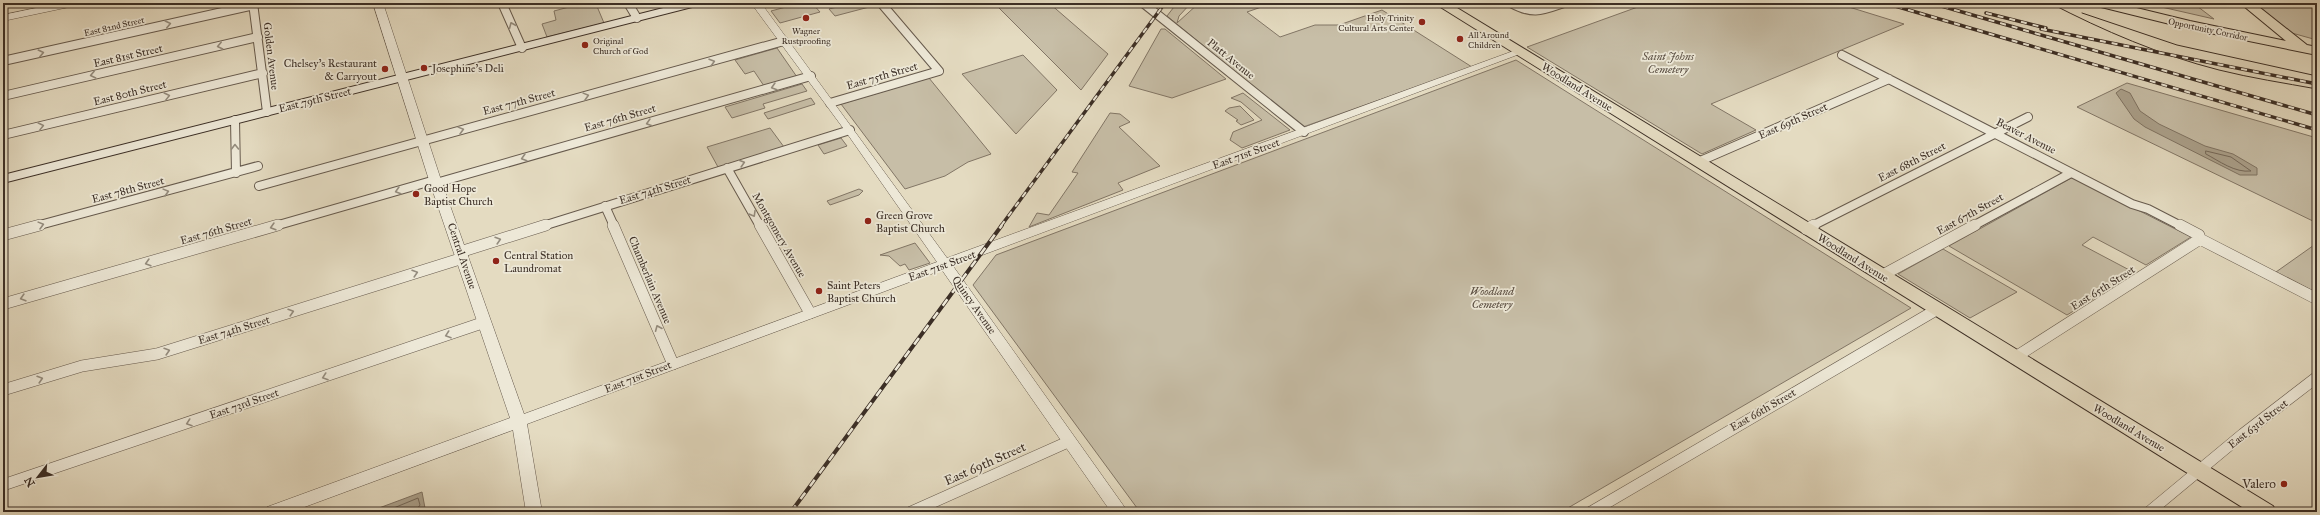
<svg xmlns="http://www.w3.org/2000/svg" width="2320" height="515" viewBox="0 0 2320 515" font-family="'IM FELL Great Primer',serif">
  <rect width="100%" height="100%" fill="#e4dbc1"/>
  <filter id="stains"><feTurbulence type="fractalNoise" baseFrequency=".005" numOctaves="4"/><feColorMatrix values="0 0 0 0 .2 0 0 0 0 .09 0 0 0 0 .02 0 0 0 .5 -.17"/></filter>
  <radialGradient id="worn" r=".72"><stop offset=".6" stop-color="#630" stop-opacity="0"/><stop offset="1" stop-color="#630" stop-opacity=".3"/></radialGradient>
  <!-- green -->
  <path fill="#c7bea7" stroke="#827666" d="M584,3L587,7L596,4L604,23L547,37L542,24L556,20L554,11Z
    M801,3H812L820,12L780,23L771,11Z
    M834,3H871L873,6L835,16L829,9L837,7Z
    M994,3H1049L1108,54L1081,90Z
    M1177,3H1191L1179,16L1177,23L1199,3H1273L1247,12L1280,37L1315,25H1339L1382,10L1472,67L1303,127L1167,16Z
    M1645,3H1836L1904,24L1711,104L1756,130L1702,154L1527,47L1646,4Z
    M2144,3H2193L2214,19Z
    M2246,3H2317V40L2281,30Z
    M1161,29H1165L1226,79L1172,98L1129,86Z
    M777,48L797,77L764,86L754,71L745,74L735,60Z
    M1023,55L1057,90L1016,134L962,74Z
    M1516,60L1911,308L1561,512H1140L973,285L996,255Z
    M929,78L991,154L968,162L945,176L905,189L841,104Z
    M2127,83L2317,138V223L2077,107Z
    M802,84L807,91L763,104L765,108L732,118L725,107Z
    M1243,93L1290,130L1242,148L1230,140L1233,132L1262,120L1241,102L1231,98Z
    M811,98L815,104L768,119L764,113Z
    M1240,106L1254,120L1241,125L1236,121L1238,120L1225,111L1229,108Z
    M1110,113L1120,114L1130,122L1119,127L1160,166L1118,183L1123,190L1029,227L1037,213L1049,215L1078,173L1072,172Z
    M770,128L784,147L718,167L707,147Z
    M841,138L847,146L824,154L818,145Z
    M2073,177L2191,237L2146,265L2093,237L2082,245L2135,273L2067,315L1949,246Z
    M859,189L863,191L859,195L830,205L827,201Z
    M915,243L930,263L909,270L905,264L900,266L889,256L880,255Z
    M2317,243V293L2276,272Z
    M1943,249L2017,292L1970,318L1898,274Z"/>
  <!-- water -->
  <path fill="#aba18c" stroke="#7f7363" d="M2121,89L2130,93L2140,111L2159,124L2205,146L2233,154L2257,168V175H2240L2145,127L2134,119L2116,93Z
    M422,492L425,508L415,512H380L379,508Z"/>
  <g fill="none" stroke-linecap="round" stroke-linejoin="round">
    <!-- shore -->
    <path stroke="#746859" stroke-width="1" d="M2206,151L2231,157L2251,171C2235,173 2219,161 2206,154Z
      M384,512L418,498L420,505L415,512"/>
    <defs>
      <path id="minor-far1" d="M253,3L267,112
        M502,3L522,48
        M628,3L637,18
        M1143,3L1304,132
        M1511,3C1533,15 1541,11 1564,3
        M1842,55L2132,204L2148,209L2181,226
        M3,61L254,5
        M3,96L258,37
        M830,103L939,71L881,3
        M235,120L236,173
        M3,135L263,73
        M1698,162L1889,79
        M727,168L760,226
        M436,183L811,76
        M259,186L784,41
        M605,206L614,226
        M36,226L258,166
        M275,226L435,180
        M543,226L850,130
        M1812,226L2028,117
        M1973,226L2071,173"/>
      <path id="minor" d="M613,225L673,364
        M760,225L810,313
        M1806,229L1814,225
        M3,235L40,225
        M2200,239L2317,299
        M460,252L546,225
        M1881,276L1975,225
        M3,304L278,225
        M2014,358L2200,239L2199,235L2180,225
        M3,390L82,366L157,354L463,258
        M3,485L485,322
        M911,512L1070,441
        M1591,512L1936,310
        M2149,512L2243,434L2317,377"/>
      <path id="tertiary" d="M60,3H79L74,6L3,21V15Z
        M373,3H383L441,180L524,414L937,262L846,132L751,3H761L947,258L1516,50H1524L1525,52L953,266L1128,512H1111L942,270L527,424L542,512H526L513,430L291,512H265L267,507L510,418L429,180Z"/>
      <path id="secondary" d="M683,3H701L700,5L3,183V175Z"/>
      <path id="primary" d="M1434,3H1449L2273,506L2276,512H2250Z
        M2095,3H2116L2190,21L2286,41L2240,3H2254L2307,45L2317,47V55L2190,29L2097,6Z"/>
    </defs>
    <!-- minor-far1 casing -->
    <use href="#minor-far1" stroke="#665a4d" stroke-width="10"/>
    <!-- minor casing -->
    <use href="#minor" stroke="#665a4d" stroke-width="12"/>
    <!-- tertiary casing -->
    <use href="#tertiary" stroke="#665a4d" stroke-width="1"/>
    <!-- secondary casing -->
    <use href="#secondary" stroke="#3c2f26" stroke-width="2"/>
    <!-- primary casing -->
    <use href="#primary" stroke="#3c2f26" stroke-width="2"/>
    <!-- minor-far1 -->
    <use href="#minor-far1" stroke="#ede8d7" stroke-width="8"/>
    <!-- minor -->
    <use href="#minor" stroke="#ede8d7" stroke-width="11"/>
    <!-- tertiary -->
    <use href="#tertiary" fill="#ede8d7" fill-rule="evenodd"/>
    <!-- secondary -->
    <use href="#secondary" fill="#ede8d7" fill-rule="evenodd"/>
    <!-- primary -->
    <use href="#primary" fill="#e4dbc1" fill-rule="evenodd"/>
    <!-- tram -->
    <path stroke="#3c2f26" stroke-width="1" d="M2050,3C2104,31 2160,55 2219,70C2251,78 2284,83 2317,89
      M2082,13L2177,45L2317,76"/>
    <defs>
      <path id="rail-far1" d="M1885,3L2317,130
        M1931,3L2317,115
        M1986,13L2046,28
        M2041,29L2317,84
        M1001,226L1165,3"/>
      <path id="rail" d="M791,512L1002,225"/>
    </defs>
    <!-- rail-far1 casing -->
    <use href="#rail-far1" stroke="#3c2f26" stroke-width="3.5"/>
    <!-- rail casing -->
    <use href="#rail" stroke="#3c2f26" stroke-width="4"/>
    <!-- rail-far1 -->
    <use href="#rail-far1" stroke="#ede8d7" stroke-width="2" stroke-dasharray="6" stroke-linecap="butt"/>
    <!-- rail -->
    <use href="#rail" stroke="#ede8d7" stroke-width="2.5" stroke-dasharray="8" stroke-linecap="butt"/>
  </g>
  <!-- one-way arrows -->
  <defs><path id="oneway-chevron" d="M-2-3.5L2.5 0L-2 3.5" fill="none" stroke-width="1.6" stroke-linecap="round" stroke-linejoin="round"/></defs>
  <g stroke="#948c7e">
    <use href="#oneway-chevron" transform="translate(168 24) rotate(-13)"/>
    <use href="#oneway-chevron" transform="translate(512 25) rotate(-113)"/>
    <use href="#oneway-chevron" transform="translate(220 46) rotate(167)"/>
    <use href="#oneway-chevron" transform="translate(41 53) rotate(-13)"/>
    <use href="#oneway-chevron" transform="translate(712 62) rotate(-16)"/>
    <use href="#oneway-chevron" transform="translate(93 75) rotate(167)"/>
    <use href="#oneway-chevron" transform="translate(774 87) rotate(164)"/>
    <use href="#oneway-chevron" transform="translate(167 96) rotate(-14)"/>
    <use href="#oneway-chevron" transform="translate(586 96) rotate(-15)"/>
    <use href="#oneway-chevron" transform="translate(649 123) rotate(164)"/>
    <use href="#oneway-chevron" transform="translate(41 126) rotate(-14)"/>
    <use href="#oneway-chevron" transform="translate(461 130) rotate(-15)"/>
    <use href="#oneway-chevron" transform="translate(235 147) rotate(-91)"/>
    <use href="#oneway-chevron" transform="translate(524 158) rotate(164)"/>
    <use href="#oneway-chevron" transform="translate(742 163) rotate(-17)"/>
    <use href="#oneway-chevron" transform="translate(398 191) rotate(164)"/>
    <use href="#oneway-chevron" transform="translate(166 192) rotate(-15)"/>
    <use href="#oneway-chevron" transform="translate(753 214) rotate(60)"/>
    <use href="#oneway-chevron" transform="translate(41 225) rotate(-15)"/>
    <use href="#oneway-chevron" transform="translate(273 227) rotate(164)"/>
    <use href="#oneway-chevron" transform="translate(498 240) rotate(-17)"/>
    <use href="#oneway-chevron" transform="translate(148 263) rotate(164)"/>
    <use href="#oneway-chevron" transform="translate(415 273) rotate(-17)"/>
    <use href="#oneway-chevron" transform="translate(23 298) rotate(164)"/>
    <use href="#oneway-chevron" transform="translate(291 312) rotate(-17)"/>
    <use href="#oneway-chevron" transform="translate(658 328) rotate(-113)"/>
    <use href="#oneway-chevron" transform="translate(448 335) rotate(161)"/>
    <use href="#oneway-chevron" transform="translate(167 351) rotate(-17)"/>
    <use href="#oneway-chevron" transform="translate(325 377) rotate(161)"/>
    <use href="#oneway-chevron" transform="translate(40 379) rotate(-17)"/>
    <use href="#oneway-chevron" transform="translate(189 423) rotate(161)"/>
  </g>
  <!-- markers -->
  <g fill="#8f2418" stroke="#ede8d7" stroke-width="1.5">
    <circle cx="806" cy="18" r="4"/>
    <circle cx="1422" cy="22" r="4"/>
    <circle cx="1460" cy="39" r="4"/>
    <circle cx="585" cy="45" r="4"/>
    <circle cx="424" cy="68" r="4"/>
    <circle cx="385" cy="69" r="4"/>
    <circle cx="416" cy="194" r="4"/>
    <circle cx="868" cy="221" r="4"/>
    <circle cx="496" cy="261" r="4"/>
    <circle cx="819" cy="291" r="4"/>
    <circle cx="2284" cy="484" r="4"/>
  </g>
  <g text-anchor="middle" dominant-baseline="central" stroke-width="3.5" stroke-linejoin="round" paint-order="stroke">
    <!-- far-poi labels -->
    <g font-size="9" fill="#3c2f26" stroke="#ede8d7" text-anchor="start">
      <text x="1414" y="17" text-anchor="end">Holy Trinity<tspan x="1414" dy="10">Cultural Arts Center</tspan></text>
      <text x="806" y="30" text-anchor="middle">Wagner<tspan x="806" dy="10">Rustproofing</tspan></text>
      <text x="1468" y="34">All Around<tspan x="1468" dy="10">Children</tspan></text>
      <text x="593" y="40">Original<tspan x="593" dy="10">Church of God</tspan></text>
    </g>
    <!-- far-street labels -->
    <g font-size="9" fill="#3c2f26" stroke="#ede8d7">
      <text transform="translate(114 26) rotate(-13)">East 82nd Street</text>
      <text transform="translate(2208 29) rotate(12)">Opportunity Corridor</text>
    </g>
    <!-- street labels -->
    <g font-size="11" fill="#3c2f26" stroke="#ede8d7">
      <text transform="translate(128 56) rotate(-13)">East 81st Street</text>
      <text transform="translate(271 56) rotate(83)">Golden Avenue</text>
      <text transform="translate(1231 59) rotate(39)">Platt Avenue</text>
      <text transform="translate(882 76) rotate(-16)">East 75th Street</text>
      <text transform="translate(1577 87) rotate(32)">Woodland Avenue</text>
      <text transform="translate(130 93) rotate(-14)">East 80th Street</text>
      <text transform="translate(315 100) rotate(-14)">East 79th Street</text>
      <text transform="translate(519 102) rotate(-15)">East 77th Street</text>
      <text transform="translate(620 118) rotate(-16)">East 76th Street</text>
      <text transform="translate(1793 121) rotate(-24)">East 69th Street</text>
      <text transform="translate(2026 136) rotate(27)">Beaver Avenue</text>
      <text transform="translate(1246 154) rotate(-20)">East 71st Street</text>
      <text transform="translate(1912 162) rotate(-27)">East 68th Street</text>
      <text transform="translate(128 190) rotate(-15)">East 78th Street</text>
      <text transform="translate(655 190) rotate(-17)">East 74th Street</text>
      <text transform="translate(1970 214) rotate(-29)">East 67th Street</text>
      <text transform="translate(216 231) rotate(-16)">East 76th Street</text>
      <text transform="translate(779 235) rotate(60)">Montgomery Avenue</text>
      <text transform="translate(462 256) rotate(71)">Central Avenue</text>
      <text transform="translate(1853 258) rotate(32)">Woodland Avenue</text>
      <text transform="translate(942 266) rotate(-20)">East 71st Street</text>
      <text transform="translate(650 280) rotate(67)">Chamberlain Avenue</text>
      <text transform="translate(2103 288) rotate(-32)">East 65th Street</text>
      <text transform="translate(974 305) rotate(55)">Quincy Avenue</text>
      <text transform="translate(234 330) rotate(-17)">East 74th Street</text>
      <text transform="translate(638 377) rotate(-21)">East 71st Street</text>
      <text transform="translate(244 404) rotate(-19)">East 73rd Street</text>
      <text transform="translate(1763 410) rotate(-30)">East 66th Street</text>
      <text transform="translate(2258 424) rotate(-38)">East 63rd Street</text>
      <text transform="translate(2129 428) rotate(31)">Woodland Avenue</text>
    </g>
    <!-- park labels -->
    <g font-size="11" font-style="italic" fill="#584c40" stroke="#ede8d7">
      <text x="1668" y="56">Saint Johns<tspan x="1668" dy="13">Cemetery</tspan></text>
      <text x="1492" y="291">Woodland<tspan x="1492" dy="13">Cemetery</tspan></text>
    </g>
    <!-- poi labels -->
    <g font-size="11" fill="#3c2f26" stroke="#ede8d7" text-anchor="start">
      <text x="377" y="63" text-anchor="end">Chelsey's Restaurant<tspan x="377" dy="13">&amp; Carryout</tspan></text>
      <text x="432" y="68">Josephine's Deli</text>
      <text x="424" y="188">Good Hope<tspan x="424" dy="13">Baptist Church</tspan></text>
      <text x="876" y="215">Green Grove<tspan x="876" dy="13">Baptist Church</tspan></text>
      <text x="504" y="255">Central Station<tspan x="504" dy="13">Laundromat</tspan></text>
      <text x="827" y="285">Saint Peters<tspan x="827" dy="13">Baptist Church</tspan></text>
    </g>
    <!-- near-street labels -->
    <g font-size="13" fill="#3c2f26" stroke="#ede8d7">
      <text transform="translate(985 464) rotate(-24)">East 69th Street</text>
    </g>
    <!-- near-poi labels -->
    <g font-size="13" fill="#3c2f26" stroke="#ede8d7" text-anchor="end">
      <text x="2276" y="484">Valero</text>
    </g>
  </g>
  <!-- margin -->
  <rect width="2320" height="515" fill="none" stroke="#e4dbc1" stroke-width="16"/>
  <rect x="4" y="4" width="2312" height="507" fill="none" stroke="#3c2f26" stroke-width="2"/>
  <rect x="8" y="8" width="2304" height="499" fill="none" stroke="#3c2f26"/>
  <!-- north arrow -->
  <g transform="translate(38 477) rotate(239)" stroke="#ede8d7" stroke-width="3" paint-order="stroke">
  <path d="M0-3L7 15L0 10L-7 15Z" fill="#3c2f26"/>
  <text y="-6" font-size="11" font-weight="bold" text-anchor="middle" fill="#3c2f26">N</text>
  </g>
  <rect width="100%" height="100%" filter="url(#stains)"/>
  <rect width="100%" height="100%" fill="url(#worn)"/>
</svg>
